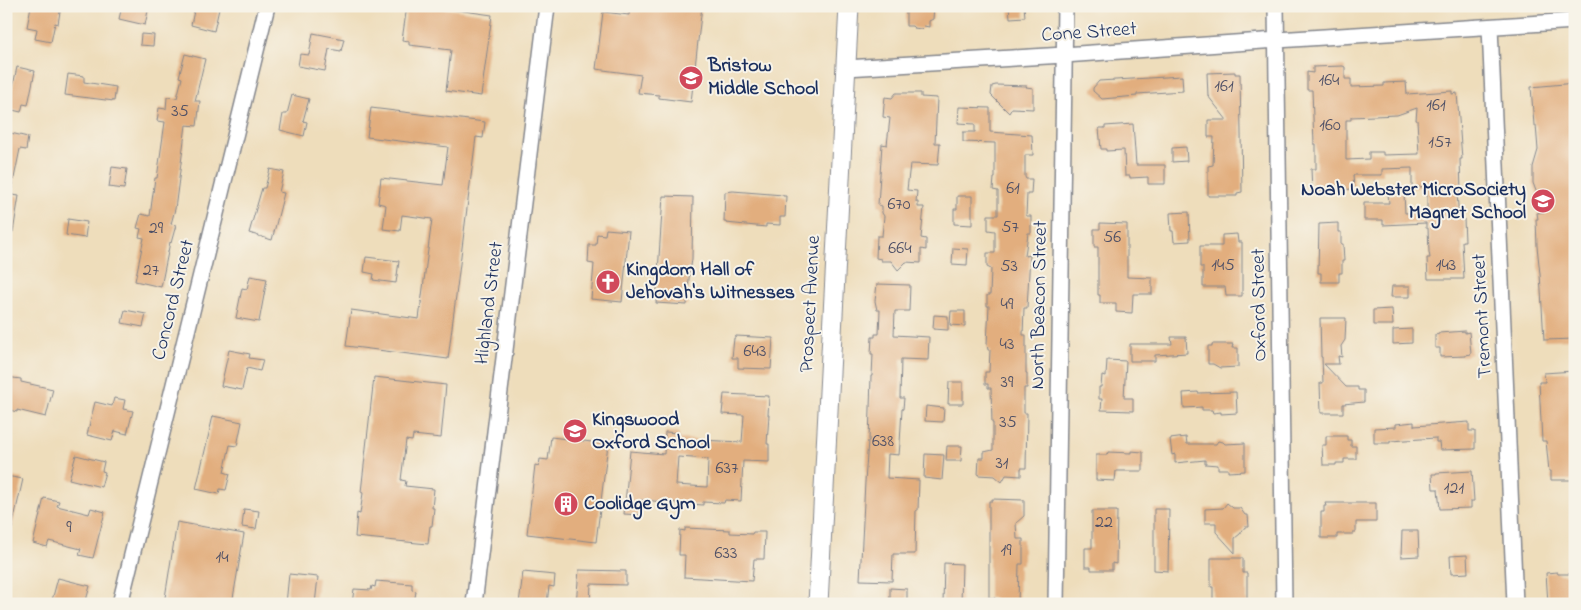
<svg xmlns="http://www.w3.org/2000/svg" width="1581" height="610" viewBox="0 0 1581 610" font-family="'Indie Flower',sans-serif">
  <rect width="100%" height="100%" fill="#f7f3e8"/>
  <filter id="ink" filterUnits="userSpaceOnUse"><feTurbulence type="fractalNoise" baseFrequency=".02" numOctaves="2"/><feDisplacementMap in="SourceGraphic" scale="10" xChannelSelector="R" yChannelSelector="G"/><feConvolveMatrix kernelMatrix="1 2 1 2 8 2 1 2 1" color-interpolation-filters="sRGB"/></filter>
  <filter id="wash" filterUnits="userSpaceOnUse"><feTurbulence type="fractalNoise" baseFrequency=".0096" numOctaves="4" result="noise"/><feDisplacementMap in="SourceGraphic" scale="20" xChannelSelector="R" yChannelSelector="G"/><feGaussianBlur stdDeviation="1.12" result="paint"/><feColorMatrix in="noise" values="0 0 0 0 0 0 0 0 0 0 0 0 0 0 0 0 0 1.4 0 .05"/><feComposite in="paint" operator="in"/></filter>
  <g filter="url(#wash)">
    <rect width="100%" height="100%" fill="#edb"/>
    <g id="blocks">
      <!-- building -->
      <path fill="#e2ae7e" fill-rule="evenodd" d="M31,6H61L58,24L55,23L51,42L35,39L37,29L27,27Z
        M122,6H149L145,25L119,19Z
        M195,6H207L219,9L214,31L191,25Z
        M407,6H428L492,15L481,96L446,91L451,50L409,45V41L402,40Z
        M630,6H702L691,102L659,98V95L638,93L641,75L596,69L603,12L629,15Z
        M906,6H934L933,19L929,21V27L924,26L921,29L914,28L912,26H906Z
        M1009,6H1024L1025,17L1010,18Z
        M313,33L344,39L341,51L329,49L325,71L298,66L300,54L309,55Z
        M141,34L154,35L153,46L140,45Z
        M185,54L205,59L195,101H200L197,126L186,125L175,209L171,224L176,225L171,243L170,242L161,287L135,281L144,238L139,237L141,229L137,228L141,214L150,216L155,178H157L165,122L157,121L159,108L166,109L167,97L177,98L182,78L179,77Z
        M1343,66L1345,67V79H1351V87L1384,86V83L1406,82L1407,94L1452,91V94L1457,93L1462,159H1460L1461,193H1457L1459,219H1464L1465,241H1462L1464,279H1428L1427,258H1430L1429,252L1428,228H1426V223L1383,225V220H1364V203H1389L1388,194L1404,193L1405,213L1427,212V186L1412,188V168L1382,169V175H1353L1354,189L1312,191L1311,169H1316V144H1314L1312,90H1307V72L1313,73V67ZM1417,108L1416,120H1417L1419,154L1383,155V152H1369V159L1346,160V120H1351V117L1397,115Z
        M17,67L35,71L28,105L23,104L21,112L8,109Z
        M1235,72V74H1240L1242,192L1237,193V196H1208V166L1213,165L1214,137H1208V120H1227L1208,96L1207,73Z
        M68,74L84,76V82L116,87L114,101L65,95Z
        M1182,76L1183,91L1137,94V96L1102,99L1093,91V88L1099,81Z
        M1575,83V339L1544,340L1540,274L1537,246L1536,219H1538L1537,213L1544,212L1533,183V167L1538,150L1536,125H1534L1531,87Z
        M996,85L1027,86L1026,87L1033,88V109L1012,108L1009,113L991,95L992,86Z
        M896,93H921V97L937,98L935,143H940L938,165L910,164L907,190L917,191L916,202H918V207H924L921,238L926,239V250L921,249V263L906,262L898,270L891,261H881V259L876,258L877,236H882L884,216L882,213V206L878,205L882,144L887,145L890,118L883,117L884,105L885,97L892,98Z
        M292,95L309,99L303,121L307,122L304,136L280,130L283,114H287Z
        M959,107L990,108V132L1032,135L1033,155H1025V177L1026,179H1032L1031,194H1027L1026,216H1031V233H1028L1025,256L1030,255L1027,308H1024L1023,335H1026V373H1027V388H1024V413H1027L1026,468H1021V476L1006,475L1002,482L995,476L978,475L979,458H984V452L993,450V423H992L991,388H988V384H985V372H989L990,350H988L987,344L989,306H987V295H990L991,269L987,267V253H995V231L988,230V215H998V191L993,190L994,178H995V143L963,142V132H975V124L958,123Z
        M371,108L485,122L483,138L476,137L448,359L346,346L351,310L419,319L432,219L402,215L400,231L383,229L386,205L378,203L381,178L443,185L448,147L367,137Z
        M1133,124L1136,165H1165V184H1148V177L1130,178V176H1125L1124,150L1106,151V149H1101L1099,128H1105V126Z
        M6,132L28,137L26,150L20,149L12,188L6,187Z
        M1186,147L1187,161L1172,162V148Z
        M112,167L127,169L124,189L109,187Z
        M270,169L284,172L279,192L284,193L272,240L249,233L262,188H265Z
        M733,191L783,195V196H786L785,217H780V225L766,224V227L726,223V222H724L725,192Z
        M6,194L19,196L13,232H6Z
        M663,196L693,197L692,259L691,266H690L687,305L656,303Z
        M957,196H972V225L954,224V209H957Z
        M1189,212L1190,241L1174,242L1173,231H1171L1170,213Z
        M68,219L87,222L85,238L66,235Z
        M1100,223L1127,224V277L1152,278V294H1133L1132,313L1116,312V303H1100V295H1098V247H1094V229H1100Z
        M1338,223V232H1341V244H1343L1344,261H1342V273H1339V282H1321V273H1318L1319,224Z
        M606,229L629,231L622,302L591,299L594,264L588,263L589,245H596L597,234L605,235Z
        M1237,234L1238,242H1242V296H1226L1225,287H1203V267H1200V246H1222V235Z
        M953,248L968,249L967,265L952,264Z
        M366,257L399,261L396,283L373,280L374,274L364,272Z
        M250,276L267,279L259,322L236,318L242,288L247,289Z
        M877,284L910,285L909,311H895L894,335L929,337L928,360L901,359L900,398H904L903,409H902L900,443L899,455L888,454L887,478L919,480L918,510H916L915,554H893L892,581L860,580L865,482L868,441H869L871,376H872L873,354H871L872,337H875V334H879L880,310H877L875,301Z
        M1392,286H1410V297H1391Z
        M1392,309L1393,325H1373V310Z
        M125,310L146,314L143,327L122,323Z
        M951,311H965V326L950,325Z
        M934,315L948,316V330L933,329Z
        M1320,318H1346L1345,340L1341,346L1342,357L1338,356L1339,364H1324L1346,387H1358V390H1364V402L1343,404V413H1321L1320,383H1323L1322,357H1321Z
        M1412,329V343L1393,344V330Z
        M1465,331V333L1469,332L1471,354L1466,355V356L1440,357V348H1435V335L1439,334V333Z
        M736,336L773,338L771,369L738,368V358H732L734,338H735Z
        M1171,337H1186L1187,353L1155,355V361H1130V344H1172Z
        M1212,344H1233L1232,348H1238V367L1220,368L1213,364H1208V346H1212Z
        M229,350L250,354L249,358L263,360L260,371L247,368L242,390L221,386Z
        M1107,360L1126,361L1124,398H1133V411L1101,410L1102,399H1099V387H1101L1102,375L1106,376Z
        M1574,371L1575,480H1551V471H1549L1546,441H1542L1539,382H1545L1544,373Z
        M6,377L21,379V382L53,389L46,417L17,410V412L6,409Z
        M374,377L446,385L441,438L413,435L412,441L406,440L401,480L406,481L405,486L434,489L432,508H434L432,526H430L428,544L355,537L357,513L360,514L363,493L361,492Z
        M949,382H963V404H948Z
        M1198,392V393L1236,392L1237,413L1221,414V412L1213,413L1212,410H1202V407L1184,408L1183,393Z
        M724,394L769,396L768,415H769L767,444H769V462L743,461L741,501L725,500L724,503L703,502V505L641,500L640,515L624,514L630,451L664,454L665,432L679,433V439L742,442L744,415L722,414ZM678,457L708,459L707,487L676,485Z
        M114,398L125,400L123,409L133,411L127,434L115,431L112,441L87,435L95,402L112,406Z
        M926,406L944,408L943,422L925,421Z
        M213,416L242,422L237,446L230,445L224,472L230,474L226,490L220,489L219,494L196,489Z
        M1414,422V426L1469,422V431H1475V449L1440,450L1439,442H1436V438L1390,441V443H1374V428L1396,427V424Z
        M1326,436H1347V440H1351V446H1356V459H1344V463H1336V465H1323L1322,445H1326Z
        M551,437L608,444L596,542L527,534L535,465L539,466L540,459L548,460Z
        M1186,437L1187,444H1216L1218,441L1223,442L1225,444L1245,443V471L1228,472V469H1218V465L1205,464V460L1175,463V454L1172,455L1170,439Z
        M947,446H962L961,461H946Z
        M1131,451L1143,452V471H1116L1115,481L1096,480V455H1107L1108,452L1131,453Z
        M925,454L944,455L942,480L924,478Z
        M76,455L104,462L102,471L105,472L101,487L69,479Z
        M1472,471L1474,501H1471V508L1440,509L1438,489H1433L1432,474H1436V473Z
        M6,476L23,479L11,532H6Z
        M44,498L59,501L57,506L89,514L91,508L105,512L93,558L79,555L81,549L49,541L47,547L33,543Z
        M992,499L1024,500V516L1016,523L1017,539H1023V564H1019L1018,604H995V598H989V501H992Z
        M1227,503L1233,508H1240L1245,515H1248L1249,527H1245L1240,534L1235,538V553L1216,532V523H1205V509L1223,508Z
        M1325,503H1376V522H1356V532H1353V534H1337V538H1321V512H1324V506H1326Z
        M244,509L259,511L256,529L242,527Z
        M1154,509H1169L1168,571L1154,570Z
        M1092,511H1117L1116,564L1112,563V570H1091V567H1085V548H1092Z
        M177,522L244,534L232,604H164Z
        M685,528L730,530V533L752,534L753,532H765L764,559H754L752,581L684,577L685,555H679L680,530L685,531Z
        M1402,531H1418L1419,556L1401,557Z
        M1467,555L1468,573L1451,574L1450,556Z
        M1211,558H1243V573H1247V604H1213V587H1211Z
        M944,563L962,564L961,604H943Z
        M579,570L626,571V585L591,584L590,604H576Z
        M523,572L555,575L554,587L549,586L547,604H519Z
        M1557,572L1558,574H1575V604H1548L1546,573Z
        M289,574L318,577L315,604H286Z
        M58,578L90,586L85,604H51Z
        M376,581L412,584V590L416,591L414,604H352L354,589L371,590L372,586L375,587Z
        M890,588L907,589V604H890Z"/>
    </g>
  </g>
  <g filter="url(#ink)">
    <use href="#blocks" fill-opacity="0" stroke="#84868c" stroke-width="1"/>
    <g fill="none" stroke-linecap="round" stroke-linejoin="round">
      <defs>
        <path id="minor" d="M1276,6L1284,604
          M1490,27L1515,604
          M846,68L1064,55L1277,40L1575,21
          M120,604L267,6
          M474,604L547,6
          M1056,604L1065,6"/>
        <path id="major" d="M818,604L849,6"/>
      </defs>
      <!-- minor casing -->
      <use href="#minor" stroke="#84868c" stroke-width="18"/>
      <!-- major casing -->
      <use href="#major" stroke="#84868c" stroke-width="21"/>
      <!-- minor -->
      <use href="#minor" stroke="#fff" stroke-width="15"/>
      <!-- major -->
      <use href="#major" stroke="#fff" stroke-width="19"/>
    </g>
  </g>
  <!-- icons -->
  <defs>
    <symbol id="school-disc" viewBox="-11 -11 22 22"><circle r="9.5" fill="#d1495b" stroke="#f7f3e8"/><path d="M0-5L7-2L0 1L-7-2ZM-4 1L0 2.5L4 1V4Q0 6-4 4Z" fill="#fff"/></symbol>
    <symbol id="church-disc" viewBox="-11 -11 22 22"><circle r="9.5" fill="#d1495b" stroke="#f7f3e8"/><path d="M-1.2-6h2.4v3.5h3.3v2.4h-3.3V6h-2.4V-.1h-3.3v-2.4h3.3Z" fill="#fff"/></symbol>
    <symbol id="building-disc" viewBox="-11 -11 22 22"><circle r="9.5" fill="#d1495b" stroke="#f7f3e8"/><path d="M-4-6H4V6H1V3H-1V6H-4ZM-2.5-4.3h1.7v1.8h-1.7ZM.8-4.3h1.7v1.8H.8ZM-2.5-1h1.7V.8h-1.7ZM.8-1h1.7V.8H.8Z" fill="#fff"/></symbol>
  </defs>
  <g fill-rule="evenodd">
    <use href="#school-disc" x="677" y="64" width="28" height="28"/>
    <use href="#school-disc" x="1529" y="187" width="28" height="28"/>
    <use href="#church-disc" x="594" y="268" width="28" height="28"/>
    <use href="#school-disc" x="561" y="417" width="28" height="28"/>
    <use href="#building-disc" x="552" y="490" width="28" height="28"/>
  </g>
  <g text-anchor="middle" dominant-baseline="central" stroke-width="4" stroke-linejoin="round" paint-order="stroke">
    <!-- number labels -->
    <g font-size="18" fill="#4d4f66">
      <text x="1329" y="81">164</text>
      <text x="1224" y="87">161</text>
      <text x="1436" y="106">161</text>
      <text x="180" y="112">35</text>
      <text x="1330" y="126">160</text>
      <text x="1440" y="143">157</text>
      <text x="1013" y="189">61</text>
      <text x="899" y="205">670</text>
      <text x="1010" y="228">57</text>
      <text x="156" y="229">29</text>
      <text x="1112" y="238">56</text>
      <text x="900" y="249">664</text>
      <text x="1223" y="266">145</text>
      <text x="1446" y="266">143</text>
      <text x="1009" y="267">53</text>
      <text x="151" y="271">27</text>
      <text x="1007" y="305">49</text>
      <text x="1007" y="345">43</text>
      <text x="755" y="352">643</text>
      <text x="1007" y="383">39</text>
      <text x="1008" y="423">35</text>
      <text x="883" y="442">638</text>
      <text x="1002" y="464">31</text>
      <text x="727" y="469">637</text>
      <text x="1454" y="489">121</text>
      <text x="1104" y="523">22</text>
      <text x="69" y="528">9</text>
      <text x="1006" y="551">19</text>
      <text x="726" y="554">633</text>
      <text x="222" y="558">14</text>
    </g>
    <!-- street labels -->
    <g font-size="20" fill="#1b2f5e" stroke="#f7f3e8">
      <text transform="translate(1089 33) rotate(-4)">Cone Street</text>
      <text transform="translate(174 300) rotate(-76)">Concord Street</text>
      <text transform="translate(490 303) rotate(-83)">Highland Street</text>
      <text transform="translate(811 304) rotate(-87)">Prospect Avenue</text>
      <text transform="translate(1040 305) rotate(-89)">North Beacon Street</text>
      <text transform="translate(1260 305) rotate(-91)">Oxford Street</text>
      <text transform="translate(1483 316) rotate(-93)">Tremont Street</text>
    </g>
    <!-- poi labels -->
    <g font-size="20" font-weight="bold" fill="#1b2f5e" stroke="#f7f3e8" text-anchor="start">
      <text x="708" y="66">Bristow<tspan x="708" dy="23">Middle School</tspan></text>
      <text x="1526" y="190" text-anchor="end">Noah Webster MicroSociety<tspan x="1526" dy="23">Magnet School</tspan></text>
      <text x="626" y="270">Kingdom Hall of<tspan x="626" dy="23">Jehovah's Witnesses</tspan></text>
      <text x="592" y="420">Kingswood<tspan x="592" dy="23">Oxford School</tspan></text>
      <text x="584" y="504">Coolidge Gym</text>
    </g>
  </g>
  <!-- margin -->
  <rect width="1581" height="610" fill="none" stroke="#f7f3e8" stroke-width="25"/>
</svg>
